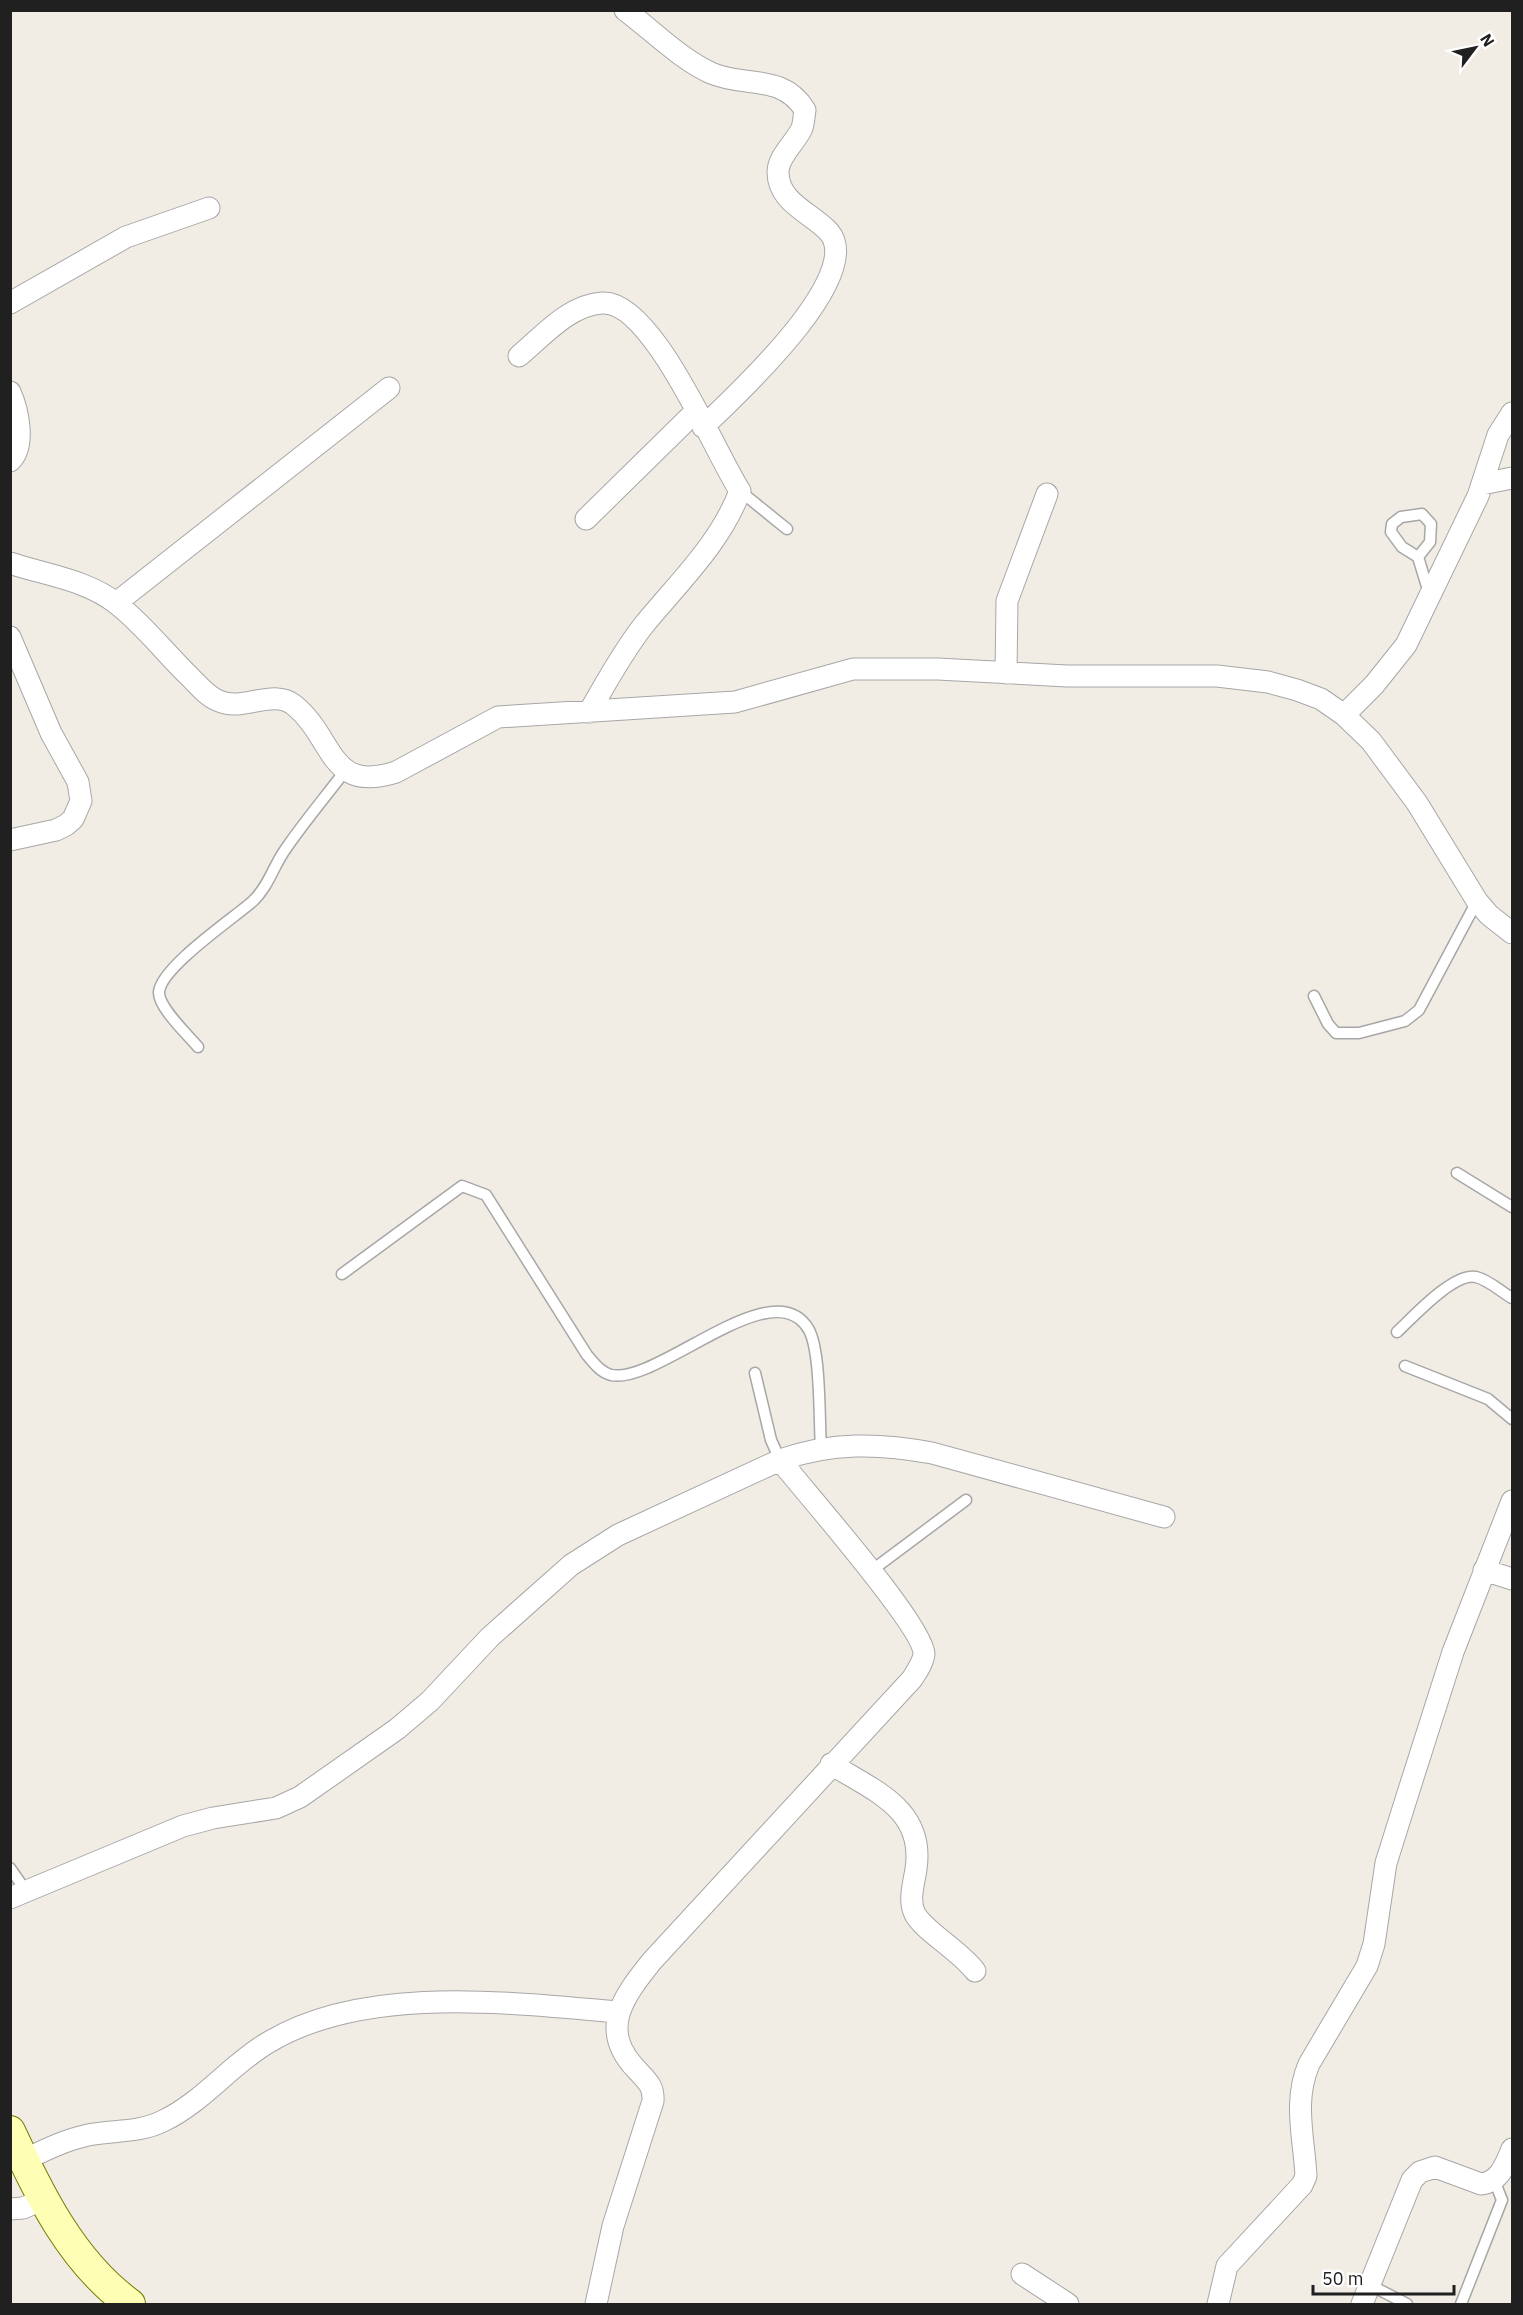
<svg xmlns="http://www.w3.org/2000/svg" width="1523" height="2315" viewBox="0 0 1523 2315" font-family="'IBM Plex Sans',sans-serif">
  <rect width="100%" height="100%" fill="#f1ede5"/>
  <g fill="none" stroke-linecap="round" stroke-linejoin="round">
    <defs>
      <path id="service" d="M740,491L787,529
        M1418,557L1430,542L1431,524L1422,514L1401,517L1392,524L1391,532L1402,547L1418,557L1429,593
        M1314,996L1328,1024L1336,1033H1359L1405,1021L1419,1010L1477,901
        M198,1047C188,1035 158,1007 159,992C161,967 234,918 253,901C269,886 274,864 287,847C305,821 326,796 345,771
        M1457,1173L1512,1207
        M342,1274L462,1186L486,1195L587,1355C594,1363 600,1372 611,1375C658,1385 774,1268 809,1330C821,1353 819,1420 821,1448
        M1397,1332C1413,1317 1454,1272 1476,1277C1489,1280 1501,1292 1512,1298
        M1405,1366L1488,1399L1512,1419
        M755,1373L771,1440L780,1460
        M871,1571L966,1500
        M10,1868L26,1891
        M1370,2285L1407,2304
        M1461,2304L1502,2200L1494,2180"/>
      <path id="minor" d="M625,10C653,31 679,58 711,73C745,88 782,73 805,110C804,115 804,122 802,128C796,142 778,156 778,172C778,203 812,213 829,232C867,276 732,399 703,427
        M10,303L126,237L209,208
        M519,356C543,336 569,305 602,303C652,299 714,451 740,491C720,544 678,583 643,626C622,653 606,683 589,712
        M10,392C18,410 26,446 10,461
        M1482,484L1512,478
        M586,519L695,412
        M10,563C45,575 88,580 117,604C144,625 166,654 191,678C199,686 208,697 219,701C244,712 272,688 294,705C335,738 328,794 396,772L498,717L735,702L853,669H938L1067,676H1217L1268,682L1297,690L1321,699L1344,715L1371,741L1417,803L1477,901L1489,915L1512,933
        M116,603L389,388
        M10,637L51,733L78,782L81,801L73,819L66,825L56,830L10,840
        M1006,673L1007,601L1047,494
        M1344,715L1374,685L1406,645L1478,496L1498,435L1512,413
        M780,1460C832,1442 879,1443 932,1453L1164,1517
        M1484,1570L1512,1579
        M831,1764C874,1791 925,1809 916,1869C914,1883 908,1901 915,1914C924,1931 959,1950 975,1971
        M10,1898L183,1826L213,1818L276,1808L300,1797L397,1729L430,1701L490,1637L571,1565L618,1535L780,1460C804,1491 924,1626 924,1654C923,1663 917,1671 912,1679L652,1961C623,1997 598,2030 637,2070C647,2081 654,2086 653,2101L613,2226L596,2304
        M24,2160C45,2150 65,2140 88,2135C114,2130 139,2133 163,2121C203,2102 231,2064 269,2042C366,1984 510,2003 618,2012
        M10,2209L23,2208L44,2199
        M1022,2274L1068,2304
        M1218,2304L1227,2266L1302,2185L1306,2176C1304,2138 1293,2101 1309,2064L1367,1966L1374,1944L1386,1863L1409,1790L1453,1652L1512,1501
        M1362,2304L1412,2180L1420,2172L1435,2167L1481,2184C1500,2182 1505,2165 1512,2149"/>
      <path id="secondary" d="M10,2131C40,2195 71,2261 130,2304"/>
    </defs>
    <!-- service casing -->
    <use href="#service" stroke="#a7a7a7" stroke-width="13"/>
    <!-- minor casing -->
    <use href="#minor" stroke="#a7a7a7" stroke-width="23"/>
    <!-- secondary casing -->
    <use href="#secondary" stroke="#747d00" stroke-width="32"/>
    <!-- service -->
    <use href="#service" stroke="#fff" stroke-width="10"/>
    <!-- minor -->
    <use href="#minor" stroke="#fff" stroke-width="21"/>
    <!-- secondary -->
    <use href="#secondary" stroke="#feffb5" stroke-width="30"/>
  </g>
  <!-- border -->
  <rect width="1523" height="2315" fill="none" stroke="#202020" stroke-width="24"/>
  <!-- north arrow -->
  <g transform="translate(1475 48) rotate(58)" stroke="#ffffff" stroke-width="4.5" paint-order="stroke">
  <path d="M0-4.5L10 22L0 15L-10 22Z" fill="#202020"/>
  <text y="-9" font-size="16" font-weight="bold" text-anchor="middle" fill="#202020">N</text>
  </g>
  <!-- scale -->
  <path d="M1313 2285v9h141v-9" fill="none" stroke="#202020" stroke-width="3"/>
  <text x="1322" y="2285" font-size="18" fill="#202020" stroke="#ffffff" stroke-width="4.5" paint-order="stroke">50 m</text>
</svg>
